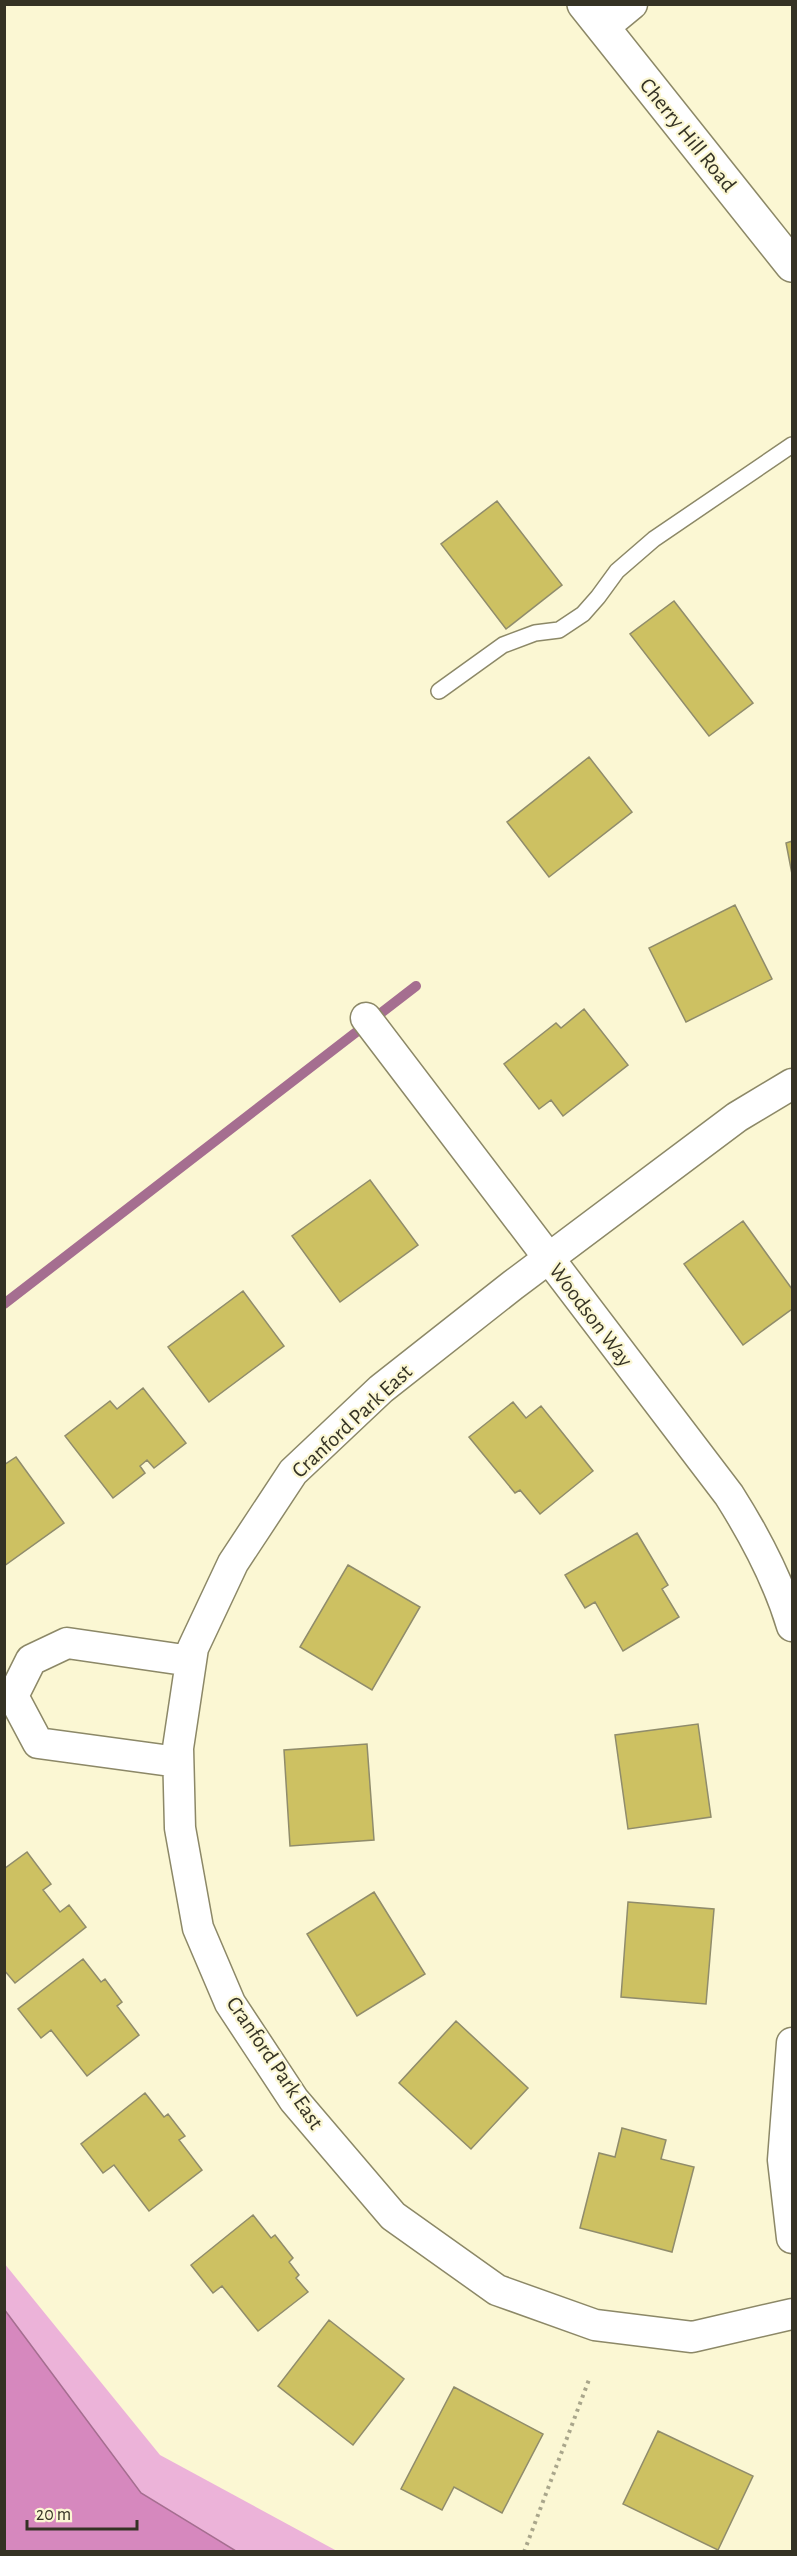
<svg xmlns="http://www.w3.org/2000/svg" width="797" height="2556" viewBox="0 0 797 2556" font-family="'Alegreya Sans',sans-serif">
  <rect width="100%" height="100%" fill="#fbf7d3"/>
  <!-- green -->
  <path fill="#ecb3d9" d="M4,2263L160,2455L337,2551H5Z"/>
  <!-- water -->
  <path fill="#d688be" stroke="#a56e90" stroke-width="1.5" d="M4,2309L141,2493L236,2551H5Z"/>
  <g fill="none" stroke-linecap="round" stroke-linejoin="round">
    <!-- stream -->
    <path stroke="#a56e90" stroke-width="10" d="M4,1304L416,986"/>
  </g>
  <!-- building -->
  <path fill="#cdc162" stroke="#908c6b" stroke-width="1.5" d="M497,501L562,585L506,629L441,544Z
    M674,601L753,703L709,736L630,634Z
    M589,757L632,812L549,877L507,822Z
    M792,841V874L786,843Z
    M735,905L772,979L686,1022L649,948Z
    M584,1009L628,1065L563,1116L551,1100L539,1109L504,1064L556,1023L561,1028Z
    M370,1180L418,1245L340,1302L292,1236Z
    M743,1221L792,1289V1309L743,1345L684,1264Z
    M243,1291L284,1346L209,1402L168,1347Z
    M143,1388L186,1443L154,1468L147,1460L140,1466L145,1473L113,1498L65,1436L110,1401L117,1409Z
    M513,1402L526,1418L541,1406L593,1471L540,1514L520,1490L515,1493L469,1437Z
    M16,1457L64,1523L4,1566V1465Z
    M637,1533L668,1585L662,1589L679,1617L623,1651L595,1602L585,1608L565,1575Z
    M348,1565L420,1607L372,1690L300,1647Z
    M698,1724L711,1817L628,1829L615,1735Z
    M367,1744L374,1840L290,1846L284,1750Z
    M27,1852L51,1884L43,1890L60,1912L69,1905L86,1927L15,1983L4,1970V1869Z
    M374,1892L425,1974L357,2016L307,1934Z
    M628,1902L714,1909L706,2004L621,1997Z
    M83,1959L101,1982L105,1979L122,2002L117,2006L139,2035L87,2076L51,2030L41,2038L18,2009Z
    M456,2021L528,2088L471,2149L399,2083Z
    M145,2093L164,2117L168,2114L185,2136L179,2140L202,2170L149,2211L114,2165L103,2173L81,2144Z
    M622,2128L666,2140L661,2159L694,2167L672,2252L580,2228L599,2153L615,2157Z
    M253,2215L271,2238L275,2235L293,2258L289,2262L299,2275L296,2278L308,2292L258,2331L222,2286L213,2293L191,2265Z
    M329,2320L404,2379L353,2445L278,2386Z
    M454,2387L543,2434L502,2513L454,2487L442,2510L401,2489Z
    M658,2431L753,2476L718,2550L623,2504Z"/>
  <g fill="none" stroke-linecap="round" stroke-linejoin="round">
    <defs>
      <path id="service" d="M439,691L503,645L535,633L559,630L583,614L598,597L617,571L654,539L792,445"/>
      <path id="minor" d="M603,28L632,4
        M366,1018L729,1495C755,1536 778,1579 792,1626
        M792,1084L737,1117L513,1285L381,1389L293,1472L233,1563L193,1648L178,1748L180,1828L198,1928L230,2003L294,2100L393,2216L497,2290L595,2325L692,2337L792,2314
        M178,1762L38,1743L13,1696L31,1660L67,1643L191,1661
        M792,2043L783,2160L792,2238"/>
      <path id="secondary" d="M584,4L792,265"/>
    </defs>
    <!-- service casing -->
    <use href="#service" stroke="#8c8867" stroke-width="18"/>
    <!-- minor casing -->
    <use href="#minor" stroke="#8c8867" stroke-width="33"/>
    <!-- secondary casing -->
    <use href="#secondary" stroke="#8c8867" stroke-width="36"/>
    <!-- path -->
    <path stroke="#a9a68b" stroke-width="4" stroke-dasharray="3 4.5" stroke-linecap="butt" d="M524,2552L590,2377"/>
    <!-- service -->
    <use href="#service" stroke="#fff" stroke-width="15"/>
    <!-- minor -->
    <use href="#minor" stroke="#fff" stroke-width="30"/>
    <!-- secondary -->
    <use href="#secondary" stroke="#fff" stroke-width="33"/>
  </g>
  <g text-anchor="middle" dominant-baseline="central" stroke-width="4.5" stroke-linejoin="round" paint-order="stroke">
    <!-- street labels -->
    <g font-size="22" fill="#343224" stroke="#fbf7d3">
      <text transform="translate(688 135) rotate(51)">Cherry Hill Road</text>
      <text transform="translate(591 1315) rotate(53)">Woodson Way</text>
      <text transform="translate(352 1421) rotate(-43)">Cranford Park East</text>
      <text transform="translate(275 2063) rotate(56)">Cranford Park East</text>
    </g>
  </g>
  <!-- border -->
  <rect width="797" height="2556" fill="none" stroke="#343224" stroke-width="12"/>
  <!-- scale -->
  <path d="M27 2520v9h110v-9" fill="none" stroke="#343224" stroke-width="3"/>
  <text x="36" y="2520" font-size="18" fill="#343224" stroke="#fbf7d3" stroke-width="4.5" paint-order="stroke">20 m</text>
</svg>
